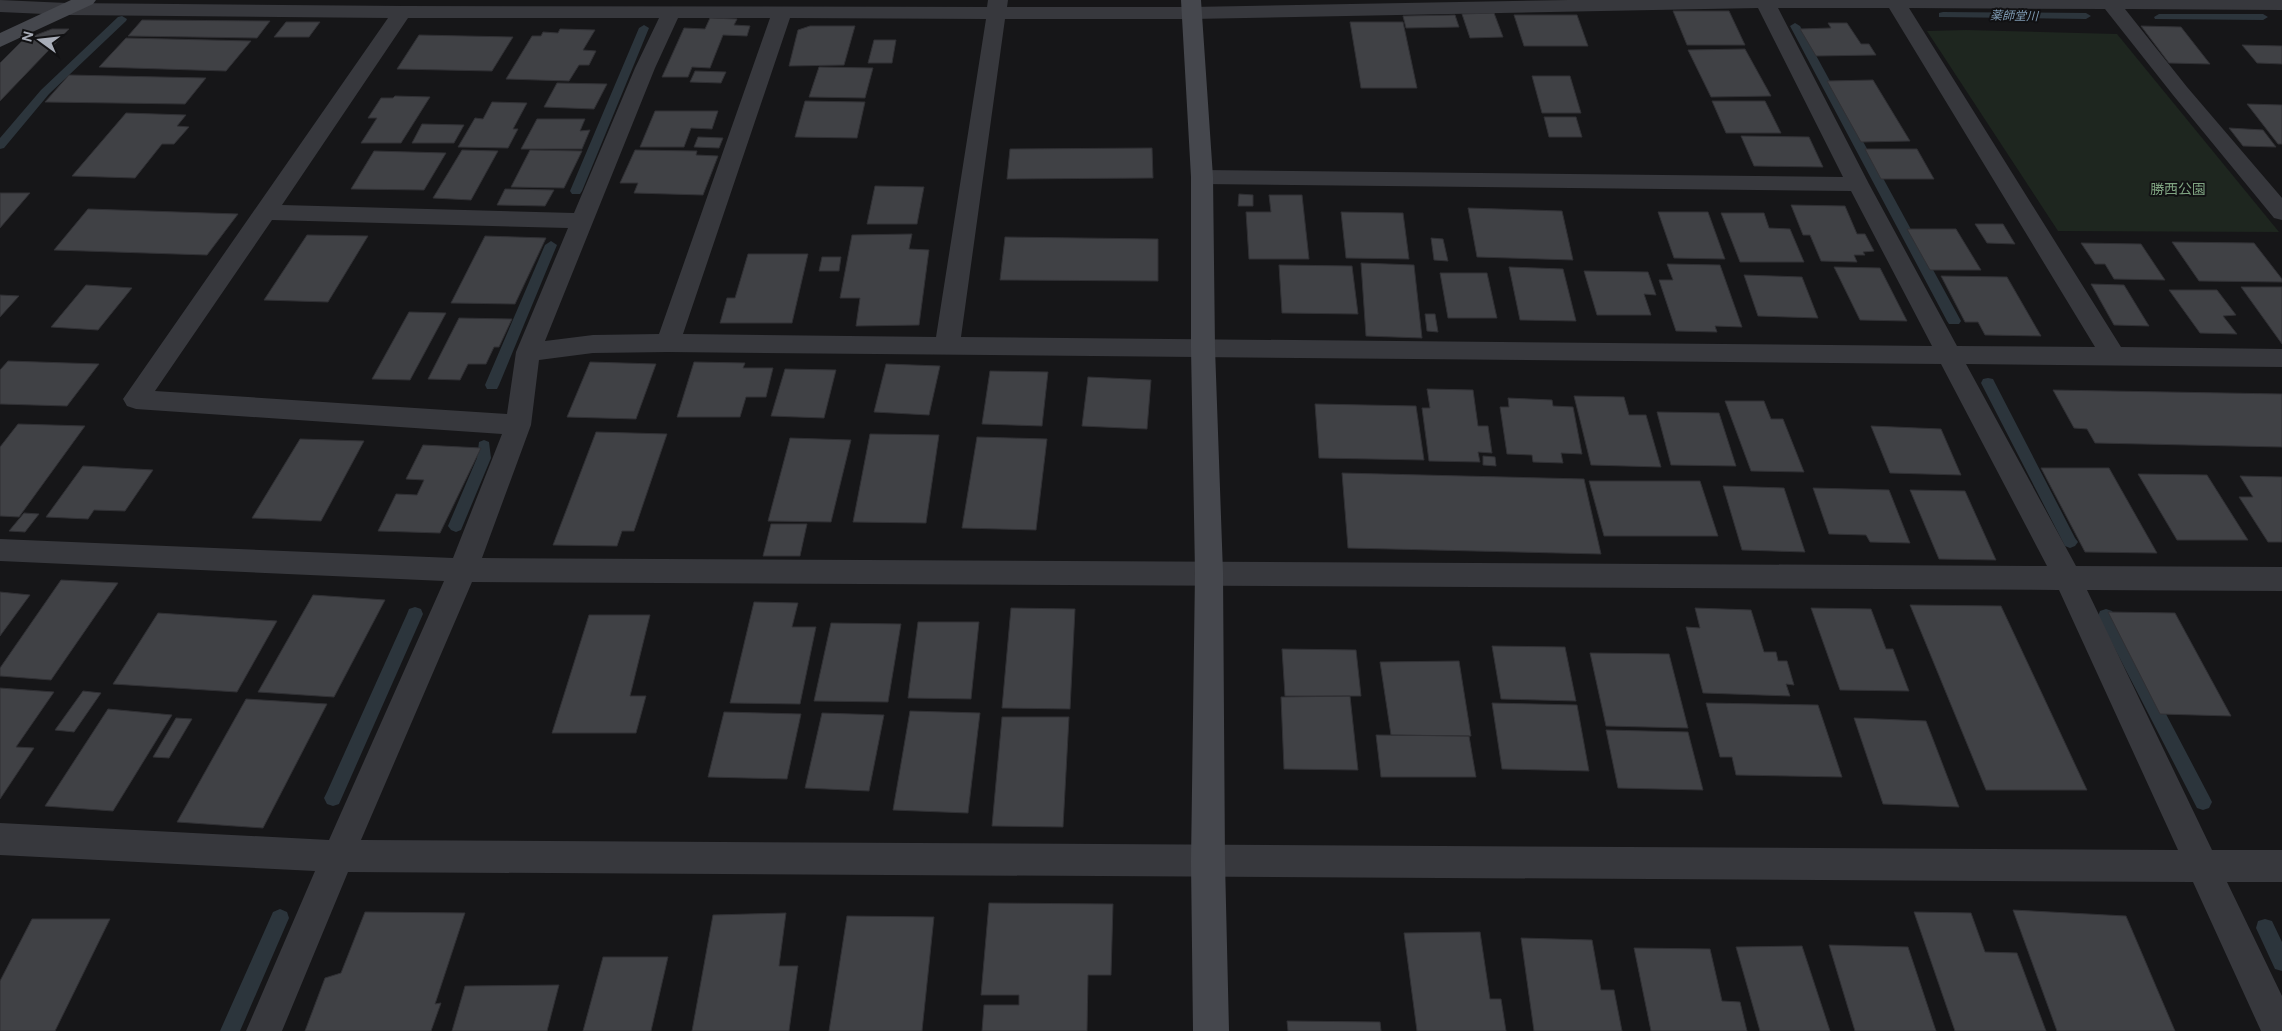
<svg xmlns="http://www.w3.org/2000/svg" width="2282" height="1031" viewBox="0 0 2282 1031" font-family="'DM Sans','Noto Sans JP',sans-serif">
  <rect width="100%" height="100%" fill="#161618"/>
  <!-- green -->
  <path fill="#1e261f" d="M1966,30L2117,34L2279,232L2058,231L1927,31Z"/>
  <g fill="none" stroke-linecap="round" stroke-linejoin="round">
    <!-- stream -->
    <path fill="#2c353c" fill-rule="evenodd" d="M1943,12L2086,13L2091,16L2086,19L1939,17V13Z
      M2159,14H2263L2268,17L2263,20L2155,19L2154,17Z
      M122,16L127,19L126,21L49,94L4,148L0,149V138L41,90L118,17Z
      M1795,23L1800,26L1961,321L1959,324H1949L1947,321L1790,26Z
      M644,25L649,28L582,191L580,194H572L570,191L639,28Z
      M551,241L557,245L499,385L497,389H487L485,385L545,245Z
      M1988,378L1993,379L1995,383L2075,538L2078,542L2075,546L2070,548L2065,546L1981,383L1983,379Z
      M484,440L489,442L491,458L461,530L456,532L451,530L448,526L477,458L479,442Z
      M415,607L421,609L423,614L339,804L333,806L327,804L324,798L327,792L407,614L409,609Z
      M2106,609L2112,611L2209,796L2212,802L2209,808L2203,810L2197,808L2098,616L2100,611Z
      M280,909L287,912L289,918L240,1031H220L273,912Z
      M2265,919L2272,921L2282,942V971L2275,969L2256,928L2258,921Z"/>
  </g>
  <!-- building -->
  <path fill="#404145" stroke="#303034" d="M1673,11H1729L1745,45H1687Z
    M1494,13L1503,37L1470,38L1462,14Z
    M1455,15L1459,27L1406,28L1403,16Z
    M1514,15H1577L1588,46H1524Z
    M710,18L737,19L734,25L750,26L747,36L723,35L710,68L692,67L688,77H662L684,28L705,29Z
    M142,20L270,21L257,38L128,36Z
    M286,22H320L309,37H274Z
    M1350,22H1403L1417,88H1361Z
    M1828,23H1847L1861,44H1869L1876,55L1816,56L1800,29L1831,28Z
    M810,26H855L844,65L789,66L798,30Z
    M2141,26L2181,27L2210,64L2169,63Z
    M52,29H69L0,101V63L23,40Z
    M560,29L595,30L583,50L596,51L589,65H579L569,81L506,79L532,36H541L543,32L558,33Z
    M419,35L513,37L492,71L397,69Z
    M126,38L251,41L226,71L99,67Z
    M874,40H896L892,63H868Z
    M2242,45L2282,46V64L2257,63Z
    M1745,49L1771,96L1711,97L1688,50Z
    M819,67L873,68L865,98L809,97Z
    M695,71L726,72L721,83L690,82Z
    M69,75L206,78L185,104L45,102Z
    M1532,76H1570L1581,113H1542Z
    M1873,80L1910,141L1861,142L1827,81Z
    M557,83L607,84L594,109L544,107Z
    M395,96L430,97L401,143H361L377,118H368L381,98H393Z
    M805,101L865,102L857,138L795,137Z
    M1712,101H1765L1781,133H1726Z
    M492,102L527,103L513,129H518L508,148L458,147L475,118L483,119Z
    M2247,104L2282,105V144H2278Z
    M655,111H718L712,129L691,128L684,147H640Z
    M126,113L186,115L177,126L189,127L174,144H162L135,178L72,176Z
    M1544,117H1576L1582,137H1549Z
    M537,119H585L580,131L590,130L582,149H521Z
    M422,124L464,125L454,143H412Z
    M2229,128L2263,130L2276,147L2243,146Z
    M1741,136L1809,137L1823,167L1754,166Z
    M698,137L723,138L719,148L694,147Z
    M1152,148L1153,178L1007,179L1010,149Z
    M1865,149H1917L1934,179H1881Z
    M462,150L498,151L471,200L433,198Z
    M530,150L582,151L564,188L511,187Z
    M635,150L697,151L696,155L718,156L703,195L634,193L638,183H620Z
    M374,151L446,153L424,190L351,189Z
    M875,186L924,187L917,224H867Z
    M505,189L554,190L545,206L497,205Z
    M0,193H30L0,228Z
    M1239,194L1253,195V206H1238Z
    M1269,195H1302L1309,259H1249L1246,212H1271Z
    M1791,205L1845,206L1857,234H1865L1874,251L1863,252L1865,255H1854L1857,262L1821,261L1810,235H1803Z
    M1468,208L1562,211L1573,260L1477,257Z
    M88,209L238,214L207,255L54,250Z
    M1341,212L1403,213L1409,259L1346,258Z
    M1658,212H1708L1725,259L1674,258Z
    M1721,213H1764L1769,228L1790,229L1804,262H1740Z
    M1975,224H2003L2015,244L1987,243Z
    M1907,229H1956L1981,270H1930Z
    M912,234L909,249L929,250L919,325L856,326L860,298H840L852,235Z
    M307,235L368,236L328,302L264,300Z
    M485,236L546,238L515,304L451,303Z
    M1005,237L1158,239V281L1000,280Z
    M1431,238L1443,239L1448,261L1434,260Z
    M2172,242L2254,243L2282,279V282L2199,281Z
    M2081,243L2141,244L2165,280L2114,279L2105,264H2095Z
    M748,254H808L792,323H720L727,298H735Z
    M822,257H841L839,271H819Z
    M1361,263L1414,265L1422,338L1366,336Z
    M1667,264L1720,265L1742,327L1715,326L1717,332L1676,331L1659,280H1673Z
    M1279,265L1352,266L1358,314L1282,313Z
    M1509,267L1563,269L1576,321L1520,320Z
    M1834,267L1880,268L1907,321L1860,320Z
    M1584,271L1648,272L1656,295L1644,294L1651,315H1597Z
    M1440,273H1487L1497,318H1448Z
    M1744,275L1802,277L1818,318L1758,316Z
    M1941,276L2007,277L2041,336L1985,335L1978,322H1965Z
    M2091,284L2124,285L2149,326L2114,325Z
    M86,285L132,288L98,330L51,327Z
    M2241,287H2282V344Z
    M2169,290H2217L2236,315L2223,316L2237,334L2200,333Z
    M0,295L19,296L0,317Z
    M409,312L446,313L410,380L372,379Z
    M1425,314H1435L1438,332L1427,331Z
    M459,318L512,319L499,347H494L486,364H468L460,380L428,379Z
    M8,361L99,364L67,406L0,404V370Z
    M590,362L656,364L636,419L567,417Z
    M694,362L745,363L743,368H773L766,397H746L740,417H677Z
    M886,364L940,366L929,415L874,412Z
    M785,369L836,370L824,418L771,416Z
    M990,371L1048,372L1042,426L982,424Z
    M1088,377L1151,380L1147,429L1082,426Z
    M1427,389L1473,390L1478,426H1488L1492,453L1478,452L1480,462L1429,461L1422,408H1430Z
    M2053,390L2282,394V447L2095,443L2087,429L2074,428Z
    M1574,396L1624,397L1629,415H1646L1661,467L1591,465Z
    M1508,398L1552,400L1553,406L1573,407L1582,454L1561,453L1563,463L1533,462L1532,455L1507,454L1500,407H1509Z
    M1725,401H1764L1771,419H1783L1804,472L1751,471Z
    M1315,404L1416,406L1424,460L1319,458Z
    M1657,412L1719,413L1736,466L1671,465Z
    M18,424L85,426L19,517L0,516V447Z
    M1871,426L1941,429L1961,475L1890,473Z
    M596,432L667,434L634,531H622L617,546L553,545Z
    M870,434L939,435L926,523L853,522Z
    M977,437L1047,439L1036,530L962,528Z
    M790,438L851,440L831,522L768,521Z
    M300,439L364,441L321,521L252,518Z
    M423,445L481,448L440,533L378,531L396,494L417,495L424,480L406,479Z
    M1483,456L1495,457L1496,466L1483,465Z
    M83,466L153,470L125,511L94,510L88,519L46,517Z
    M2041,468H2109L2157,553L2085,552Z
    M1342,473L1584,479L1601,554L1348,548Z
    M2138,474L2207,475L2248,540H2177Z
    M2240,476L2282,477V542H2268L2239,497H2253Z
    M1589,481H1700L1718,536H1604Z
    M1723,486L1784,488L1805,552L1742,550Z
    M1813,488L1889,490L1910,543L1870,542L1866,535L1829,534Z
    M1910,490L1965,491L1996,560L1939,559Z
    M24,513L39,514L25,532L9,531Z
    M771,524H807L800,556H763Z
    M61,580L118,583L51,680L0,676V668Z
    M0,592L30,595L0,636Z
    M313,595L385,600L334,697L258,692Z
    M754,602L798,603L792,627H816L800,704L730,703Z
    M1910,605L2001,606L2087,790H1986Z
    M1011,608L1075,609L1070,709L1002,708Z
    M1695,608L1751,610L1764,652H1776L1778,661H1787L1794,685L1786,684L1790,696L1703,693L1686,627L1700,628Z
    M1811,608L1871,609L1886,649H1893L1909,691L1840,690Z
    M2108,612L2175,613L2231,716L2160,714Z
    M158,613L277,621L237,692L113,684Z
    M589,615H650L630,696H646L636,733H552Z
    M918,622H979L971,699L908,698Z
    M831,623L901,624L888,702L814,701Z
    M1492,646L1565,647L1576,701L1501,699Z
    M1282,649L1356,650L1361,696H1285Z
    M1590,653L1669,654L1688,728L1606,726Z
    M1459,661L1471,736L1391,735L1380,662Z
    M0,688L54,692L16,747L34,748L0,799Z
    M83,691L101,693L74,732L55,730Z
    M1350,696L1358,770L1284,769L1281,697Z
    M246,699L327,704L263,828L177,822Z
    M1492,703L1577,705L1589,771L1502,769Z
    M1706,703L1818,705L1842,777L1736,775L1732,757H1720Z
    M108,709L172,715L113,811L45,806Z
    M910,711L980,713L968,813L893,810Z
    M724,712L801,714L787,779L708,777Z
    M822,713L884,715L869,791L805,788Z
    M1002,717H1069L1063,827L992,826Z
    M176,718L192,719L169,758L153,757Z
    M1854,718L1926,721L1959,807L1883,804Z
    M1606,730L1688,732L1703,790L1618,788Z
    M1376,735L1469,736L1476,777H1381Z
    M989,903L1113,904L1111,975H1088L1087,1031H982L984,1005H1019V995H981Z
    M2013,910L2126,916L2175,1031H2057Z
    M365,912L465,913L435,1004L441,1003L431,1031H305L325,978L341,973Z
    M1914,912L1971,913L1985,952L2017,953L2046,1031H1955Z
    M786,913L779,966H798L789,1031H692L713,915Z
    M847,916L934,917L922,1031H829Z
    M32,919H110L55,1031H0V981Z
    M1480,932L1490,999H1501L1506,1031H1417L1404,933Z
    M1521,938L1592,940L1601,990H1614L1622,1031H1534Z
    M1829,945L1908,947L1936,1031H1855Z
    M1802,946L1830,1031H1760L1736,947Z
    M1634,948L1710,949L1722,1001L1740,1002L1747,1031H1651Z
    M603,957H668L651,1031H583Z
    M559,985L547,1031H452L465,986Z
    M1287,1021L1380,1022L1381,1031H1288Z"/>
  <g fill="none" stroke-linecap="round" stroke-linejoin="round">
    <!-- street -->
    <path fill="#37383d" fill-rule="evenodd" d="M0,0L67,3L402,6L987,7L988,0H1008L1007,7H1192L1569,0H2282V10L2125,9L2187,87L2282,198V220L2274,218L2173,95L2105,9L1909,8L2121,347L2282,349V367L1966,364L2076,566L2282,567V591L2087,590L2212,850H2282V882H2227L2282,996V1031H2261L2193,882L348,872L282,1031H246L315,871L0,855V823L329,840L444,581L0,561V539L453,558L502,434L136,409L127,406L123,399L388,18L67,15L0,12ZM1758,8L1843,177L1202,170L1194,172L1191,177L1194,182L1202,184L1851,191L1932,346L961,337L1005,19H1192ZM1778,8H1889L2095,347L1957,346L1869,184ZM408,18H659L635,68L574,213L282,205ZM678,18H770L659,334L593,335L545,341L655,68ZM790,18L986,19L936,337L683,334ZM272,220L568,228L516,352L507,414L155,391ZM668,352L1941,364L2047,566L482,558L531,425L539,360L593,353ZM472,582L2059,590L2178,850L361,840Z"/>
    <!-- secondary -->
    <path fill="#45474d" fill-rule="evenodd" d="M71,0H96L93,4L0,47V33Z
      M1181,0H1201L1213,177L1215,348L1223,573L1225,862L1229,1031H1193L1191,862L1195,573L1191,348V177Z"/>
  </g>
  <g text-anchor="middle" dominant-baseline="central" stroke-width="4" stroke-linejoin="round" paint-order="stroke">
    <!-- far-water labels -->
    <g font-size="12" font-style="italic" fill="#7f9bb3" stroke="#111113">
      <text transform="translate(2014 16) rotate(1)">薬師堂川</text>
    </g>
    <!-- park labels -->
    <g font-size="14" fill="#7fa381" stroke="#111113">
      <text x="2178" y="189">勝西公園</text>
    </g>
  </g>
  <!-- north arrow -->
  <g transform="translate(40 40) rotate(285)" stroke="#111113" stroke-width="4" paint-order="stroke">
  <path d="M0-4L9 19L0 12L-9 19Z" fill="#a8adb8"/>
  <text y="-8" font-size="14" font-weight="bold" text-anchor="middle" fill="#a8adb8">N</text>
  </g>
</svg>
